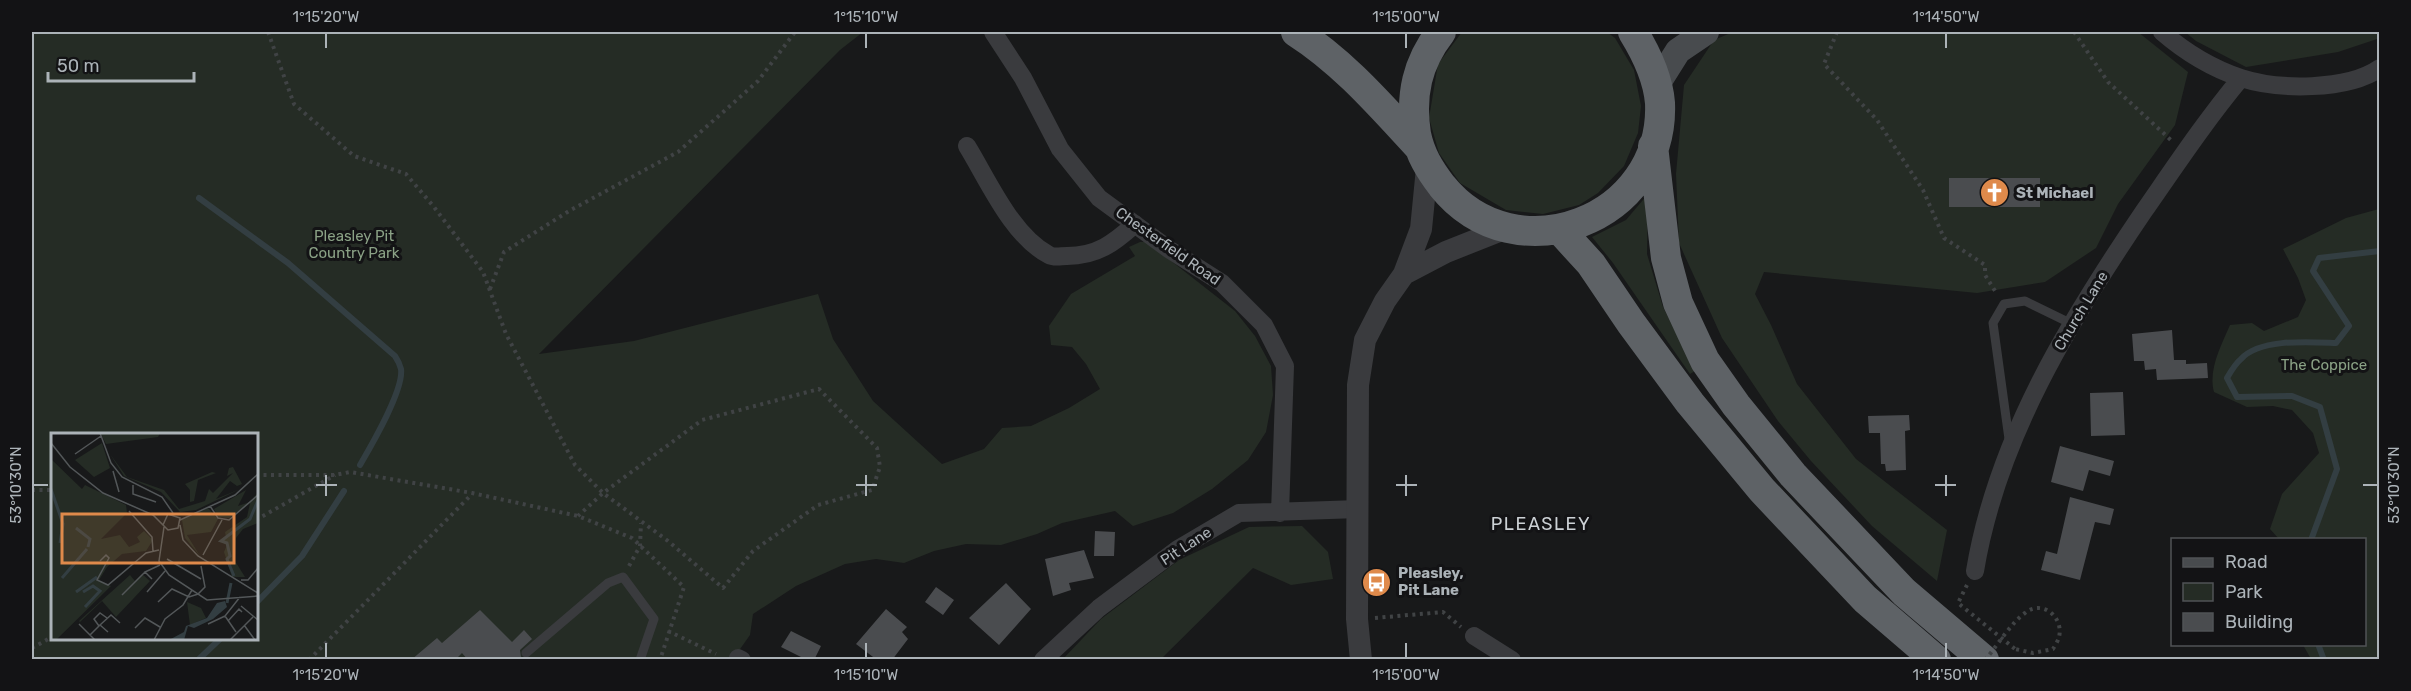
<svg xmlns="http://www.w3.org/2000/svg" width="2411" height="691" viewBox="0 0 2411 691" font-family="Rubik,sans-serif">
  <rect width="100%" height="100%" fill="#18191a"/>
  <!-- green -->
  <path fill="#252c25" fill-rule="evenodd" d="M32,32H863L840,50L539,354L634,341L818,294L833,339L873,401L942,464L984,449L1002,428L1031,426L1069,408L1100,389L1086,364L1072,347L1051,345L1049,326L1071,294L1135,256L1129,247L1140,242H1147L1235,311L1255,336L1271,366L1273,395L1266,432L1248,460L1212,489L1173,513L1133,526L1115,511L1062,523L1037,534L1001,545L966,544L934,551L904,563L876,559L845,564L796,586L753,614L750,635L733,659H32ZM52,434H256V638H52Z
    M1462,32H1607L1615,38L1634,70L1641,106L1638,133L1624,166L1598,193L1579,205L1543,214L1506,210L1460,183L1439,153L1429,118L1438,64Z
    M1733,32H2138L2188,72L2175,125L2118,204L2096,248L2045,282L1977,293L1764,272L1755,294L1771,325L1797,384L1856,459L1947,530L1937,581L1872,526L1811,461L1778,421L1722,338L1679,243L1676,174L1684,85L1714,40Z
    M2185,32H2379L2380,38L2338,52L2246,67L2196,41Z
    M1648,194L1647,254L1663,307L1695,371L1690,374L1613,263L1592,237L1626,220Z
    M2379,209V659H2311L2303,645L2364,644V540L2279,539L2270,529L2282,494L2319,453L2313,433L2292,410L2273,406L2247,407L2214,392C2208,370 2221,346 2230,325L2252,323L2264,331L2298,317L2306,300L2298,278L2283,249L2346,218Z
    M1302,526L1328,552L1333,579L1291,585L1253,568L1161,659H1063L1101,619L1179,560L1249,527Z"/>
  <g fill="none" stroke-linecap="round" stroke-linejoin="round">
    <!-- stream -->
    <path stroke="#333e42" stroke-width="6" d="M199,198L288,263L395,356C397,359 400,365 401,369C404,390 371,446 360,465
      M2311,540L2337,469L2320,407L2292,396L2237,397L2227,378C2231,371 2235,364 2241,359C2260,338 2310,342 2336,343L2349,326L2313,271L2319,258L2380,251
      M256,603L302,556L344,491
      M2318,644L2324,660
      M198,660L221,638"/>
  </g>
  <!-- building -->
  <path fill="#4a4c4f" d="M1949,178H2040V207H1949Z
    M2172,330L2174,360H2186V364L2207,363L2208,378L2157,380L2156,369L2145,370L2144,361H2134L2132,334Z
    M2123,392L2125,435L2091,436L2090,393Z
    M1909,415L1910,430L1905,431L1906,470L1886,471L1885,464H1881L1880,433H1869L1868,416Z
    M2060,446L2114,461L2110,476L2089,470L2083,491L2051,482Z
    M2070,497L2114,509L2110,525L2095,522L2080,580L2041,570L2046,551L2057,554Z
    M1095,531L1115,532L1114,556H1094Z
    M1084,550L1094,578L1069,583L1071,590L1053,596L1045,559Z
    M1006,583L1031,609L999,645L969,618Z
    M936,587L954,600L943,615L925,602Z
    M886,609L907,627L902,632L908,639L892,660H877L856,644Z
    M480,610L512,642L524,630L532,639L520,650L521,657L525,660H468L462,653L457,658L459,660H411L437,638L442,643Z
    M791,631L821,646L814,660H807L781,647Z"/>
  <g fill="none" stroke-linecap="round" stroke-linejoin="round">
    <!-- path -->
    <path stroke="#404345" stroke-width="4" stroke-dasharray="3 4.5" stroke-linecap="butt" d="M268,32L294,104L354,156L406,174L434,207L483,272L506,334L575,465L603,493L668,541L723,588L753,551L818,505L872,490L880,467L877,448L819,389L702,420L603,493L578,516
      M1837,32L1824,64L1877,120L1923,190L1944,238L1985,265V275L1997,294
      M2074,32L2108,82L2173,142
      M490,289L504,252L569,211L678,152L758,81L795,32
      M256,475H335L350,472L472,493L578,516L632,538L684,587L660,660
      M32,490H52
      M256,520L335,475
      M629,566L640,546L641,523
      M1967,585L1958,603L2015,649
      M1375,618L1443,612L1461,627
      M668,631L716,654
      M32,648L52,637
      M309,660L472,494"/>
    <!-- service -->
    <path stroke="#3a3b3e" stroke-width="9" d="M2009,439L1993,323L2004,304L2025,301L2070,323
      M526,653L608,583L623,577L654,619L640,660"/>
    <!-- minor -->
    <path stroke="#3a3b3e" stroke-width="18" d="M993,32L1023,78L1060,149L1099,198L1170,250L1222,283L1264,325L1285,366L1280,513
      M2162,32C2184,51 2211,68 2241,78C2278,90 2347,91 2380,68
      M967,146C988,180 1012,236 1049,255C1054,258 1061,256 1067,256C1097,256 1114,243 1135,224
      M1975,571C1997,438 2070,320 2144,211C2176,165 2206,120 2241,78
      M1474,636L1512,660
      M738,658L742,660
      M1043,660L1099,608L1178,549L1239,513L1359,509"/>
    <!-- tertiary -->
    <path stroke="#3a3b3e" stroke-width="22" d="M1404,274L1446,252L1509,227
      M1361,660L1357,619L1358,385L1365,340L1385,301L1404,274L1421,229L1427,168"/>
    <!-- secondary -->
    <path stroke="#484b4e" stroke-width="26" d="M1656,86L1678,51L1706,32"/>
    <!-- trunk -->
    <path stroke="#5e6266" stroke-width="30" d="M1296,32C1343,62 1380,105 1418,146
      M1441,32C1417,63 1410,95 1416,134C1420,154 1429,169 1442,186C1515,277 1665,220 1660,103C1658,77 1646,53 1633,32
      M1653,146L1666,258L1678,303L1705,361L1736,405L1793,475L1904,592L1984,660
      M1560,230L1591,264L1631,323L1690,403L1762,490L1865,599L1936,660"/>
    <!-- path-bridge -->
    <path stroke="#404345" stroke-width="4" stroke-dasharray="3 4.5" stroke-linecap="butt" d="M1985,660C1997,646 2011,623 2025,613C2042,599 2064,617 2059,637C2058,641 2055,646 2053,649L2033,653L2015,649"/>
  </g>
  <!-- ticks -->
  <path fill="none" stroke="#acb3b8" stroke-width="2" d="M326,33V48M866,33V48M1406,33V48M1946,33V48M326,475V496M866,475V496M1406,475V496M1946,475V496M33,485H48M316,485H337M856,485H877M1396,485H1417M1935,485H1956M2363,485H2378M326,643V658M866,643V658M1406,643V658M1946,643V658"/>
  <!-- icons -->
  <defs>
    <symbol id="church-disc" viewBox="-11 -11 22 22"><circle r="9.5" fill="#df8a4b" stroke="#131315"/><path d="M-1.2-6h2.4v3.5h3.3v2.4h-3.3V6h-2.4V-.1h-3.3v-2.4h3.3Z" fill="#fff"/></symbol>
    <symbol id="bus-disc" viewBox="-11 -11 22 22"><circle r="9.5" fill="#df8a4b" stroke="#131315"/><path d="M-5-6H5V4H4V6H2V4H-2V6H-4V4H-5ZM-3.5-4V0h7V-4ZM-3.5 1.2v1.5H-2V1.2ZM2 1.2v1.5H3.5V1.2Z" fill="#fff"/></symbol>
  </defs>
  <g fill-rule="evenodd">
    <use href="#church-disc" x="1978" y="176" width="33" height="33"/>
    <use href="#bus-disc" x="1360" y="566" width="33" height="33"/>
  </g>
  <g text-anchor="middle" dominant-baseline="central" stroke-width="6" stroke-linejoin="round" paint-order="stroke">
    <!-- poi labels -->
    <g font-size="15" font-weight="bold" fill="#acb3b8" stroke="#131315" text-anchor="start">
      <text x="2016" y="193">St Michael</text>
      <text x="1398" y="573">Pleasley,<tspan x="1398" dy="17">Pit Lane</tspan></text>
    </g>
    <!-- park labels -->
    <g font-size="15" fill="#8aa185" stroke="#131315">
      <text x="354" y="236">Pleasley Pit<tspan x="354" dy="17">Country Park</tspan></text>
      <text x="2324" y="365">The Coppice</text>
    </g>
    <!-- street labels -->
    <g font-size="15" fill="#acb3b8" stroke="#131315">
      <text transform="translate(1168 246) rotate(35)">Chesterfield Road</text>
      <text transform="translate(2081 311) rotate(-59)">Church Lane</text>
      <text transform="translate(1186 546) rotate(-33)">Pit Lane</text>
    </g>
    <!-- quarter labels -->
    <g font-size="18" letter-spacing="1.5" fill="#ccd1d5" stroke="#131315">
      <text x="1541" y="524">PLEASLEY</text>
    </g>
  </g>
  <!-- overview -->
  <g transform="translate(51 433)">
    <rect width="207" height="207" fill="#18191a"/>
    <path d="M109,0L107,4L55,11L50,1ZM51,10L59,35L43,44L24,27ZM59,21L76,44L113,57L128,76L154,68L158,56L162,60L182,40L176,43L178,35L182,34L191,51L186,53L179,48L165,66L189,56L145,77L129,79L110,59L73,43ZM0,26L31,56L34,52L75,72L76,80L50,106L69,102L78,114L89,109L86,104L93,98L102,107L95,118L71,121L56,134L48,147L60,153L5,207H0ZM161,39L165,40L147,47L143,68L139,69V57L134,51ZM195,57L187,73L199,69L207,59V90L192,96L185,105L184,128L194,144H181L173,119L176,112L169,108L175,104L174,99L196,84L199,70L178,85L167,84L163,76ZM157,75L167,86L160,99L136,102L149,123L134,105L131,87ZM91,141L99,148L65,184L51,168L29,189L28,188L79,142L84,148ZM136,169L150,175L155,185L139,192Z" fill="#252c25"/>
    <path d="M174,168L176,174L162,186L143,195L137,193L133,207H118L133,199L135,193L156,185L166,170Z" fill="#333e42"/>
    <path fill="none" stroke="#333e42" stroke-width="3" d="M0,56L12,91L9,110M25,95L39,106L37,114M183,143L176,126L179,123L176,110L170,108L199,86L207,67M11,145L36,116M25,159L46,144M32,159L42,153L49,158L34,174M176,170L180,150"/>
    <path fill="none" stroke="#535759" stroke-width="1.5" d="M49,0L60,30L71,44L111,64L122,80M0,10L19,34L52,60L102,82L117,97L127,95L129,85L117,81L112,92M24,21L50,3M62,38L68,59M82,52V61L105,69M159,73L167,85L178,87L207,62M78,78L101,104L102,118M129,87L184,62L207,41M129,92L132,107L147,123L207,160M113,94L108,128L118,142L156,167L207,163M152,122L171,87M116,126L150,146M49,128L55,122L58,125L46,147L57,152L95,120L108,117M101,146L94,139L109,132M190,147H197L207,135M96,159L114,138M71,162L94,139M107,169L121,156L138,164L147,161L154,154L150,133M190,173L207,187M177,188L188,176L191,179M28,191L44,207M157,191L174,183M49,192L60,182L69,190M193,192L204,207M48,193L43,186L49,180L56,185M84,195L94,185L109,194M185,199L174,183L189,164M39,202L49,192L57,199M103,207L114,186L132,172L141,157M179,207L202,184"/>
    <path fill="#df8a4b" fill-opacity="0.15" stroke="#df8a4b" stroke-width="3" d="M11,81H183V130H11Z"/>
    <rect width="207" height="207" fill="none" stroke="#acb3b8" stroke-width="3"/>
  </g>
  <!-- border -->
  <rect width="2411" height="691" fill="none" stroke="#131315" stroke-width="66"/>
  <!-- legend -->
  <rect x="2171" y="538" width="195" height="108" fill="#131315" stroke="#505356" stroke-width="1.5"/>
  <rect x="2183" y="558" width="30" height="9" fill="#484b4e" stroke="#505356" stroke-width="1.5"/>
  <text x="2225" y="568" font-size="18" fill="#acb3b8">Road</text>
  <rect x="2183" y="583" width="30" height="18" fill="#252c25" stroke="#505356" stroke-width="1.5"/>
  <text x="2225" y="598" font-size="18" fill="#acb3b8">Park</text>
  <rect x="2183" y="613" width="30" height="18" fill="#4a4c4f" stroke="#505356" stroke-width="1.5"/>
  <text x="2225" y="628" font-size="18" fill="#acb3b8">Building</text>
  <!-- scale -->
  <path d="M48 72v9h146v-9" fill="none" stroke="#acb3b8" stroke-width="3"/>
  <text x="57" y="72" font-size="18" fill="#acb3b8" stroke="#131315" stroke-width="4.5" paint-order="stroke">50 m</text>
  <rect x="33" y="33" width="2345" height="625" fill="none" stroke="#acb3b8" stroke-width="2"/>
  <g font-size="15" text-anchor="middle" fill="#acb3b8">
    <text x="326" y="22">1°15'20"W</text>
    <text x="866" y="22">1°15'10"W</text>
    <text x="1406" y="22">1°15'00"W</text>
    <text x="1946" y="22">1°14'50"W</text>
    <text transform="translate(16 485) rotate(-90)" y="5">53°10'30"N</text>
    <text transform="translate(2394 485) rotate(-90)" y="5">53°10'30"N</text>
    <text x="326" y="680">1°15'20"W</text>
    <text x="866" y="680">1°15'10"W</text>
    <text x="1406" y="680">1°15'00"W</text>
    <text x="1946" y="680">1°14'50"W</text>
  </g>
</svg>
